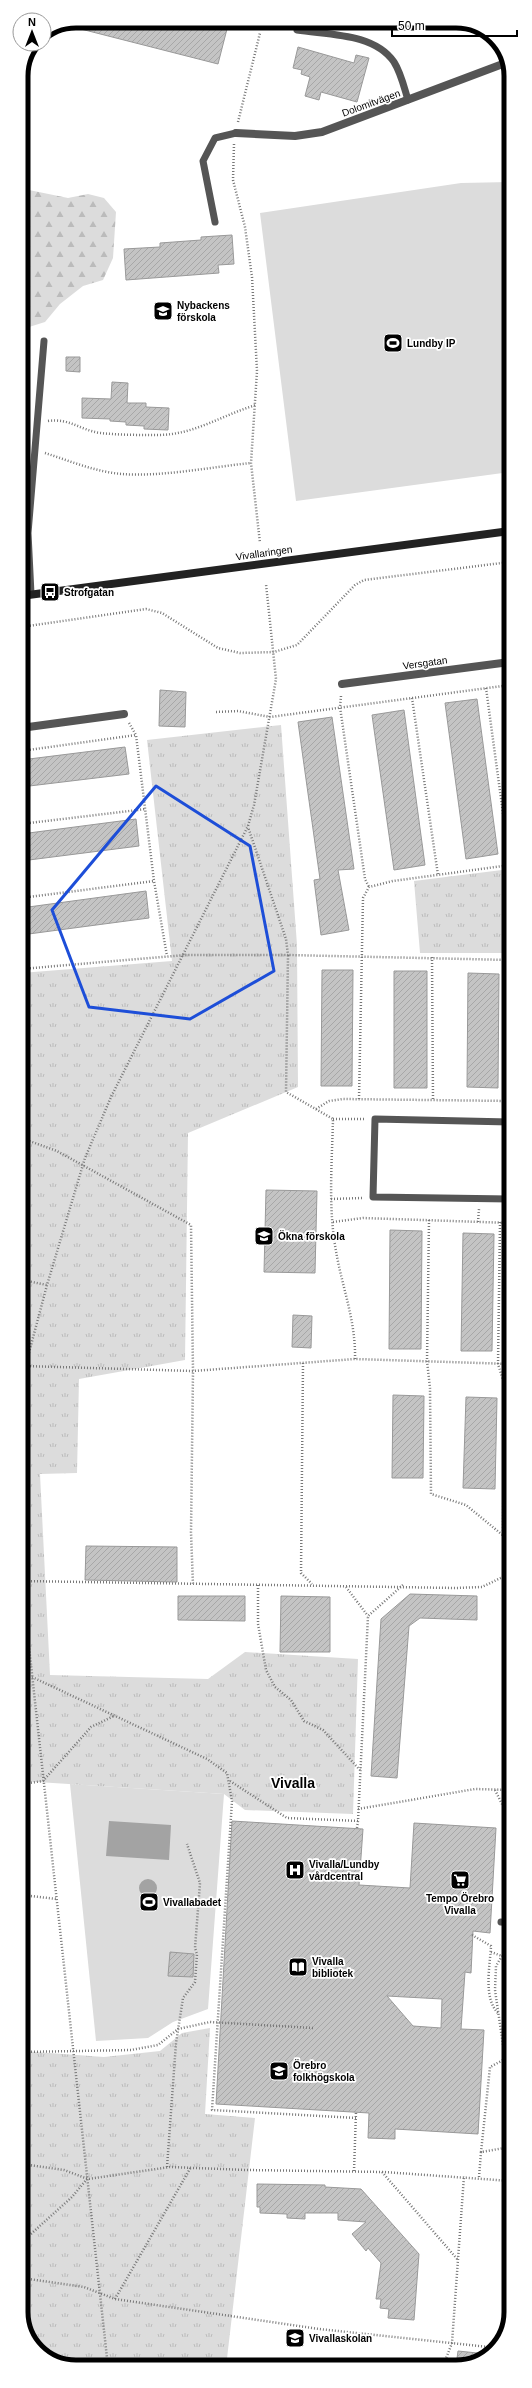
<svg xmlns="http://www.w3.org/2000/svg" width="532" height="2388" viewBox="0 0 532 2388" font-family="Arial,sans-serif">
  <defs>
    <pattern id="forest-firs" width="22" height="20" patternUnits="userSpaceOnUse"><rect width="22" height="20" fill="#dcdcdc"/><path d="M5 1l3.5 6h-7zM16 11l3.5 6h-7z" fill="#bbb"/></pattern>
    <pattern id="park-tufts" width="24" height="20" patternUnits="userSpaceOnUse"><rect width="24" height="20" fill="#dcdcdc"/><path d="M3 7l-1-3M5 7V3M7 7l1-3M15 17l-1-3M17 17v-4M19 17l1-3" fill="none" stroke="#bbb"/></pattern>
    <pattern id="building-hatch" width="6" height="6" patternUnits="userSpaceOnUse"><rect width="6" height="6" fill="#c4c4c4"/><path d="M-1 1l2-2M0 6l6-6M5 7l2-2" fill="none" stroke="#a7a7a7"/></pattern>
  </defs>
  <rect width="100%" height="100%" fill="#fff"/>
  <!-- grass -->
  <path fill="#dcdcdc" d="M510,182V472L296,501L260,213L461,183Z
    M70,1784L224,1794L208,2009L173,2022L148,2038L96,2041Z"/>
  <!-- forest -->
  <path fill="url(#forest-firs)" d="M21,180L29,190L68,198L88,194L104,198L116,212L113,258L103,280L83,286L60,304L45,322L29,327L21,325Z"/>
  <!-- park -->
  <path fill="url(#park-tufts)" d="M281,725L297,945L298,1087L188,1133L185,1360L79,1379L77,1473L40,1474L50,1675L208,1679L245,1652L358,1659L353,1814L245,1810L224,1794L22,1781L21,973L172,961L147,740Z
    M510,869V953H420L414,881Z
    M210,2028L205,2114L255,2118L226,2367H72L39,2353L22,2323V2051L104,2057L160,2051L182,2033Z"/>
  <!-- water -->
  <path fill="#a3a3a3" d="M109,1821L171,1825L169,1860L106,1856Z
    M139 1888a9 9 0 1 1 18 0a9 9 0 1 1-18 0Z"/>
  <!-- building -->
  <path fill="url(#building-hatch)" stroke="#999" fill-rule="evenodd" d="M76,21H198L227,29L218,64L69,26Z
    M298,47L354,63L356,55L369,58L357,102L321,92L319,100L305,96L310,77L301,74L302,70L293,68Z
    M232,235L234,264L218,265L219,273L126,280L124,249L160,247V243L201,240V237Z
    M66,357H80V372L66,371Z
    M112,382L128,383L127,403H146V407L169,408L168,430L144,429V426L126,425V422L110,421V419L82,418V398L111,399Z
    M160,690L186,692L185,727L159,726Z
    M477,699L498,854L466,859L445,703Z
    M404,710L425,865L394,870L372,715Z
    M332,717L354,869L338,870L349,930L321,935L314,880L320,879L298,722Z
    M125,747L129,774L21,787V760Z
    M136,819L139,846L21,861V834Z
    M146,891L149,918L21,935V908Z
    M322,970H353L352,1086H321Z
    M394,971H427V1088H394Z
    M468,973L499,974L498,1088L467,1087Z
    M266,1190L317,1191L315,1273L264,1272Z
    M390,1230L422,1231L421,1349H389Z
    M463,1233L494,1234L492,1351H461Z
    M293,1315L312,1316L311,1348L292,1347Z
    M393,1395L424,1396L423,1478H392Z
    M466,1397L497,1398L495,1489L463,1488Z
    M86,1546L177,1547V1582L85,1580Z
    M410,1594L477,1596V1620L420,1618L409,1626L397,1778L371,1776L381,1619Z
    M178,1596H245V1621L178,1620Z
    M281,1596L330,1597V1652H280Z
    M232,1821L363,1829L359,1885L410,1888L414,1823L496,1828L490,1933L473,1931L471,1973L465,1972L461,2029L484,2030L478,2134L395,2129V2139L368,2138L369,2113L216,2104ZM387,1996L442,1999L441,2028L413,2026Z
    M170,1952L194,1954L193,1977L168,1976Z
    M257,2184L325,2185V2187L361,2189L419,2254L414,2320L388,2318L389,2309L380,2308L381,2299H376L381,2263L368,2248L366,2251L352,2234L366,2222L338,2220V2213H305V2219L287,2218V2214L260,2213V2207H257Z
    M458,2351L487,2354L467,2366H456Z"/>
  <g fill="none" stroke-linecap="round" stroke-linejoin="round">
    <!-- path -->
    <path stroke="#777" stroke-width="2.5" stroke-dasharray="1 2" stroke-linecap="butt" d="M273,24L286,27
      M44,43L52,31
      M33,47L43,44
      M238,122L260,33
      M234,144L233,180L245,227L252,277L257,371L251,463L260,543
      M48,421C70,418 80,430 100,433C119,435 139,435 158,435C194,435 222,415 256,405
      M45,453C70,461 96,472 122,474C162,477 211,467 251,463
      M21,627L146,609L162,613L218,648L240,653L274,652L297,645L355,585L364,580L510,562
      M486,688L510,865
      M341,696L340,707L365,879L369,887
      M412,698L438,875
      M216,712L238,711L270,717L510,685
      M129,723L136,735L154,881L167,956
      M21,751L136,735
      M21,824L146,809
      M21,898L154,881
      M432,957L433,1100
      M21,969L185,955H288L286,939L248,827
      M359,1099L363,898L369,887L393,881L510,865
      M505,1101L506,960
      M316,1109L329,1101L343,1099L510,1101
      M333,1119H364
      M21,1138L57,1151L191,1225L193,1371L191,1532L193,1585
      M331,1199L362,1198
      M429,1220L427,1361L430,1388L431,1494L466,1505L511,1542
      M333,1222L363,1218L511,1223
      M478,1222L479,1209
      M500,1222L498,1364L504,1383L503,1536
      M22,1280L47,1285
      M355,1359C356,1321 342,1287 336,1251C328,1208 332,1162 333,1119L286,1092L288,955L510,960
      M303,1363L301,1573L312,1584
      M24,1366L193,1371L355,1359L511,1364
      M22,1379L47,1285L85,1158L111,1097L248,826L254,805L276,679L266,584
      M22,1581L456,1588L482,1587L511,1573
      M22,1583L108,2367
      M258,1585V1624L266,1670L275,1687L291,1700L304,1721L323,1730L360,1770
      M346,1587L368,1616
      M22,1623H26
      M32,1677L207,1759L227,1773L232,1801L212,2110L356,2118
      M230,1781L287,1818L358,1821L368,1616L403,1585
      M22,1784L43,1781L91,1727L114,1716
      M495,1790L503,1806L511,1813
      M358,1809L475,1789L511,1790
      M357,1828L358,1821
      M22,1895L57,1899
      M472,1935L491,1946C490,1966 483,1998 498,2013
      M511,1949L505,1951L496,1966L495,1990L505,2059L511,2063
      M491,1952L502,1956
      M22,2052L131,2050L158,2045L178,2029L210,2022L313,2028
      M481,2152L490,2067L505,2059
      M22,2164L64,2170L88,2179L170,2167L247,2170L384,2172L511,2181
      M167,2167L176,2043L183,1998L195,1982L197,1954L195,1948L200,1883L187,1844
      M354,2171L356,2112
      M382,2172L458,2260
      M479,2177L481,2152L510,2147
      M22,2242L72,2197L87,2179
      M22,2278L84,2287L115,2299L319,2329L498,2348
      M115,2299L191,2167
      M443,2366L452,2343L464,2176"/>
    <!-- lane -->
    <path stroke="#555" stroke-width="7" d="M260,21L263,22
      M297,30C329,35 374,33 394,62C401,73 404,87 408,100
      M215,222L203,161L215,138L236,133
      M31,594L28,533L44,341
      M510,1122L375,1119L373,1197L510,1199
      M501,1922L511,1923
      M511,1979V1989"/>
    <!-- street -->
    <path stroke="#555" stroke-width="8" d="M236,133L295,136L322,132L508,62
      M342,684L510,662
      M21,728L124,714"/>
    <!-- secondary -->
    <path stroke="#222" stroke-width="8" d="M21,596L510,531"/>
  </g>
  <!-- marked area -->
  <path fill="none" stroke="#1d4ed8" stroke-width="3" stroke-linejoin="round" d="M156,786L250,846L274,971L190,1019L89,1007L52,910Z"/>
  <!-- icons -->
  <defs>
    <symbol id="school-square" viewBox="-11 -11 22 22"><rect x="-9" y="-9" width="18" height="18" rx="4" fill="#000" stroke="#fff"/><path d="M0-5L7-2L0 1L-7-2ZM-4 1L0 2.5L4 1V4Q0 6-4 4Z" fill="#fff"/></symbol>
    <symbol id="stadium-square" viewBox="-11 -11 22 22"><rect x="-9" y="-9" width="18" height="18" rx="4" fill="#000" stroke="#fff"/><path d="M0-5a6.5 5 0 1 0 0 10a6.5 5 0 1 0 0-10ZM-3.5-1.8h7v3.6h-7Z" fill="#fff"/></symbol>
    <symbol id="bus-square" viewBox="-11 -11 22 22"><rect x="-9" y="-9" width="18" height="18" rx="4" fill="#000" stroke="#fff"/><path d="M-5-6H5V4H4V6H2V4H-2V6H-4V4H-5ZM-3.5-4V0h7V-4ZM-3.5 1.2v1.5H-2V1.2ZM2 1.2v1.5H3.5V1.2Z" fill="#fff"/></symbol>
    <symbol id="hospital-square" viewBox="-11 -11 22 22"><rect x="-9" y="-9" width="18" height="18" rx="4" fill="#000" stroke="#fff"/><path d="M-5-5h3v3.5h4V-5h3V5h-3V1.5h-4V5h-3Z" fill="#fff"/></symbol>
    <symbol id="supermarket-square" viewBox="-11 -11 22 22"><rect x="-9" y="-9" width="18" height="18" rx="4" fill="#000" stroke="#fff"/><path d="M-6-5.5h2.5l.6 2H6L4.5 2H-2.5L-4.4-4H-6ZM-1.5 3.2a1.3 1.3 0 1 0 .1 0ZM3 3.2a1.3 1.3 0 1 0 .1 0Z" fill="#fff"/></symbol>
    <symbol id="library-square" viewBox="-11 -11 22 22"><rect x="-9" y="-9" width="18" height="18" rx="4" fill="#000" stroke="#fff"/><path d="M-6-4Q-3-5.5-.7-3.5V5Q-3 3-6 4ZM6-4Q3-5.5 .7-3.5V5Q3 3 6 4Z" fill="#fff"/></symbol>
    <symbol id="university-square" viewBox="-11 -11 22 22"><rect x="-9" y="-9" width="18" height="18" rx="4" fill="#000" stroke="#fff"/><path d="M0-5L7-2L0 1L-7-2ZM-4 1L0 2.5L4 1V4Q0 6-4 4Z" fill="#fff"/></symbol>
  </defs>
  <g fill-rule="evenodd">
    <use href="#school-square" x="152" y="300" width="22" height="22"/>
    <use href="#stadium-square" x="382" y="332" width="22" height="22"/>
    <use href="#bus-square" x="39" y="581" width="22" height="22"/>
    <use href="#school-square" x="253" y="1225" width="22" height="22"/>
    <use href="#hospital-square" x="284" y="1859" width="22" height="22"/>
    <use href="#supermarket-square" x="449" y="1869" width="22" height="22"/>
    <use href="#stadium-square" x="138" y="1891" width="22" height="22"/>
    <use href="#library-square" x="287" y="1956" width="22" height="22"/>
    <use href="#university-square" x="268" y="2060" width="22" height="22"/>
    <use href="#school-square" x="284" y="2327" width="22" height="22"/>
  </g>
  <g text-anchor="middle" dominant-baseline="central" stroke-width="3.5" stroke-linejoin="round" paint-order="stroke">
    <!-- street labels -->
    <g font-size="10" fill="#000" stroke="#fff">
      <text transform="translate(371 103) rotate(-20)">Dolomitvägen</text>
      <text transform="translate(264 553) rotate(-8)">Vivallaringen</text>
      <text transform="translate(425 663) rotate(-8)">Versgatan</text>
    </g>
    <!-- poi labels -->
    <g font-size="10" font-weight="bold" fill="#000" stroke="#fff" text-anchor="start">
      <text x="177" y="305">Nybackens<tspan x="177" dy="12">förskola</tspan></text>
      <text x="407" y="343">Lundby IP</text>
      <text x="64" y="592">Strofgatan</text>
      <text x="278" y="1236">Ökna förskola</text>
      <text x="309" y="1864">Vivalla/Lundby<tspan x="309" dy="12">vårdcentral</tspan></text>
      <text x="460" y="1898" text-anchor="middle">Tempo Örebro<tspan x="460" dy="12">Vivalla</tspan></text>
      <text x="163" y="1902">Vivallabadet</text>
      <text x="312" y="1961">Vivalla<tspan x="312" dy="12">bibliotek</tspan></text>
      <text x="293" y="2065">Örebro<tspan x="293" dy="12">folkhögskola</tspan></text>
      <text x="309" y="2338">Vivallaskolan</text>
    </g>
    <!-- district labels -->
    <g font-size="14" font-weight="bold" fill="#000" stroke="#fff">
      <text x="293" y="1783">Vivalla</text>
    </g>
  </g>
  <!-- crop -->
  <path d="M0 0H532V2388H0ZM76 28H456A48 48 0 0 1 504 76V2312A48 48 0 0 1 456 2360H76A48 48 0 0 1 28 2312V76A48 48 0 0 1 76 28Z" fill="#fff" fill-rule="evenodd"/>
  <path fill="none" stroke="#000" stroke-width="5" d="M76 28H456A48 48 0 0 1 504 76V2312A48 48 0 0 1 456 2360H76A48 48 0 0 1 28 2312V76A48 48 0 0 1 76 28Z"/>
  <!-- north arrow -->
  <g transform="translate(32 32)"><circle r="19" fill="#ffffff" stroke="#999999"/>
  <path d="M0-3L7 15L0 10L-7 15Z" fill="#000000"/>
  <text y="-6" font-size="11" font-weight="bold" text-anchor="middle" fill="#000000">N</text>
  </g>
  <!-- scale -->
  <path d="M392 30v6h125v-6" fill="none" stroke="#000000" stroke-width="2"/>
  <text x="398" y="30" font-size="12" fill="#000000" stroke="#ffffff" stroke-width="3" paint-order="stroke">50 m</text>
</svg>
